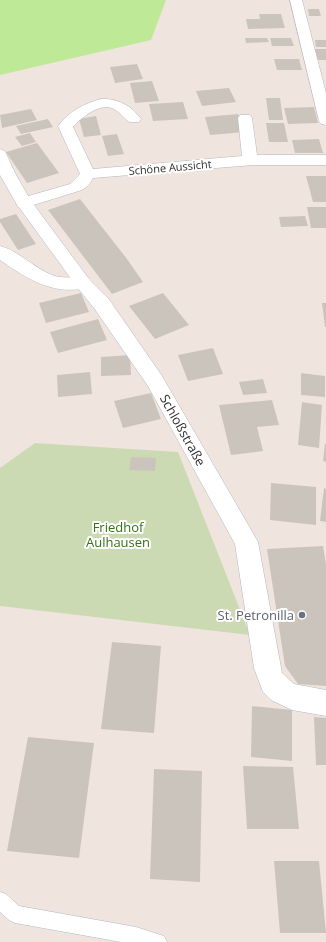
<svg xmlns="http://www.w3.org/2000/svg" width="326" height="942" viewBox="0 0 326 942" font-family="'Open Sans',sans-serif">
  <rect width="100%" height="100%" fill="#efe5de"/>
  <!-- green -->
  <path fill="#bee997" d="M0,0H166L151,40L0,75Z"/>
  <!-- cemetery -->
  <path fill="#ccdab4" d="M35,443L178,452L250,635L0,606V468Z"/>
  <!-- building -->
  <path fill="#cbc4bd" d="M308,9H319L321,16H309Z
    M259,14H281L285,28L248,29L246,19H260Z
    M245,38H267L269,42L246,43Z
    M270,38H291L294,46H272Z
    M315,40H326V47H316Z
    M315,49H326V60H318Z
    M274,59H299L302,70H277Z
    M137,64L143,79L115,83L110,67Z
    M152,81L159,101L135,103L130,83Z
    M229,88L236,102L202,106L196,91Z
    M266,98H280L283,120H269Z
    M183,102L188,119L153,121L149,104Z
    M314,107L318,123L288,124L284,108Z
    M31,109L37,120L2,128L0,115Z
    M238,114L245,132L210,135L205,117Z
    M96,116L101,135L84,137L79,119Z
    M48,119L53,127L21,134L16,126Z
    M266,123H284L288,142H269Z
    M30,133L36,142L22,146L15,137Z
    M117,134L124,154L108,156L102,136Z
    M319,139L323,153H295L292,140Z
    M37,143L59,173L27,183L6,152Z
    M306,176H326V202H313Z
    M80,199L127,259L143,282L112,294L48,210Z
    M307,207H326V228H311Z
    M16,214L36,244L18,250L0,222V219Z
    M305,216L308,226L281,227L279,217Z
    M81,293L89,312L46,323L39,303Z
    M163,293L189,325L155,339L129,306Z
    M322,303H326V327H325Z
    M98,319L107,340L58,353L50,332Z
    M213,348L223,374L188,381L178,355Z
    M130,355L131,375L101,376V357Z
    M90,372L92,394L58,397L57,375Z
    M301,373L325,376V397L301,395Z
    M263,379L267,393L243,395L239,382Z
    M151,393L161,419L123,428L114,401Z
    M272,400L279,425L257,427L263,451L231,455L219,405Z
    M302,402L322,405L319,448L298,445Z
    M325,444H326V462L323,461Z
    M131,457L156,458L155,471L129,470Z
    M271,483L316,487V525L270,520Z
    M324,488L326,489V522L320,521Z
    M323,546L326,564V686L298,684L285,666L267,549Z
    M112,642L161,646L154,733L101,729Z
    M252,706L292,710V761L251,757Z
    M314,717L326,718V765H316Z
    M28,737L94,743L79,858L7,851Z
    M243,766L293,767L299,829H247Z
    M154,769L202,771L200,882L150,879Z
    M274,861H319L326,933H280Z"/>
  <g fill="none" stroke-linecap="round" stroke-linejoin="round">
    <defs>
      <path id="lane" d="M0,892L6,894L19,906L136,927L164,936L167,942H121L15,923L9,920L0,912Z"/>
      <path id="street" d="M101,99C118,98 132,106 141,119L139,122H129C124,117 118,111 112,108C99,103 81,118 73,127L93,169L242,156L238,118L240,115H250L252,118L257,155H326V165H253L93,178L89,185L82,190L24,208L18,207L16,203L18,199L70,184L80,174L58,126C68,112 85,103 101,99Z
        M0,246C19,251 34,268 52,275C65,280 77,275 89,279L92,283L89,287C56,297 27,279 0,260Z"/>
      <path id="secondary" d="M290,0H302L326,93V125L321,124L319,121Z
        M0,149L5,151L15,173L31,201L89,279L108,298L162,376L254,535L258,542L282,673L294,684L326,690V716L292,710L271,700L263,692L254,668L235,544L148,386L94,308L77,287L16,203L0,175Z"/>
    </defs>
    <!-- lane casing -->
    <use href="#lane" stroke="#b2b7c1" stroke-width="1"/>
    <!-- street casing -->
    <use href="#street" stroke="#b2b7c1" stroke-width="1"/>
    <!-- secondary casing -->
    <use href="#secondary" stroke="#b2b7c1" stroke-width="1"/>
    <!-- lane -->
    <use href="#lane" fill="#fff" fill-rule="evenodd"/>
    <!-- street -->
    <use href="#street" fill="#fff" fill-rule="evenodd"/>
    <!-- secondary -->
    <use href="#secondary" fill="#fff" fill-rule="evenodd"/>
  </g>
  <!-- markers -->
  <circle fill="#6b7280" stroke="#fff" stroke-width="1.5" cx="302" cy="615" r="4"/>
  <g text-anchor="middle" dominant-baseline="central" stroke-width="4" stroke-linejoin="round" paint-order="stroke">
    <!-- far-street labels -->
    <g font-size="11" fill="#2d2d2d" stroke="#fff">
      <text transform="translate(170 167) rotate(-5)">Schöne Aussicht</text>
    </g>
    <!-- street labels -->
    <g font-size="13" fill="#2d2d2d" stroke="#fff">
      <text transform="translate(183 430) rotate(61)">Schloßstraße</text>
    </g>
    <!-- park labels -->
    <g font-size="13" fill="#357115" stroke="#fff">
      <text x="118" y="527">Friedhof<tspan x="118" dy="15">Aulhausen</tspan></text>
    </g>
    <!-- worship labels -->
    <g font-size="13" fill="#5b616d" stroke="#fff" text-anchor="end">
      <text x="294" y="615">St. Petronilla</text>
    </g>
  </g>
</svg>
